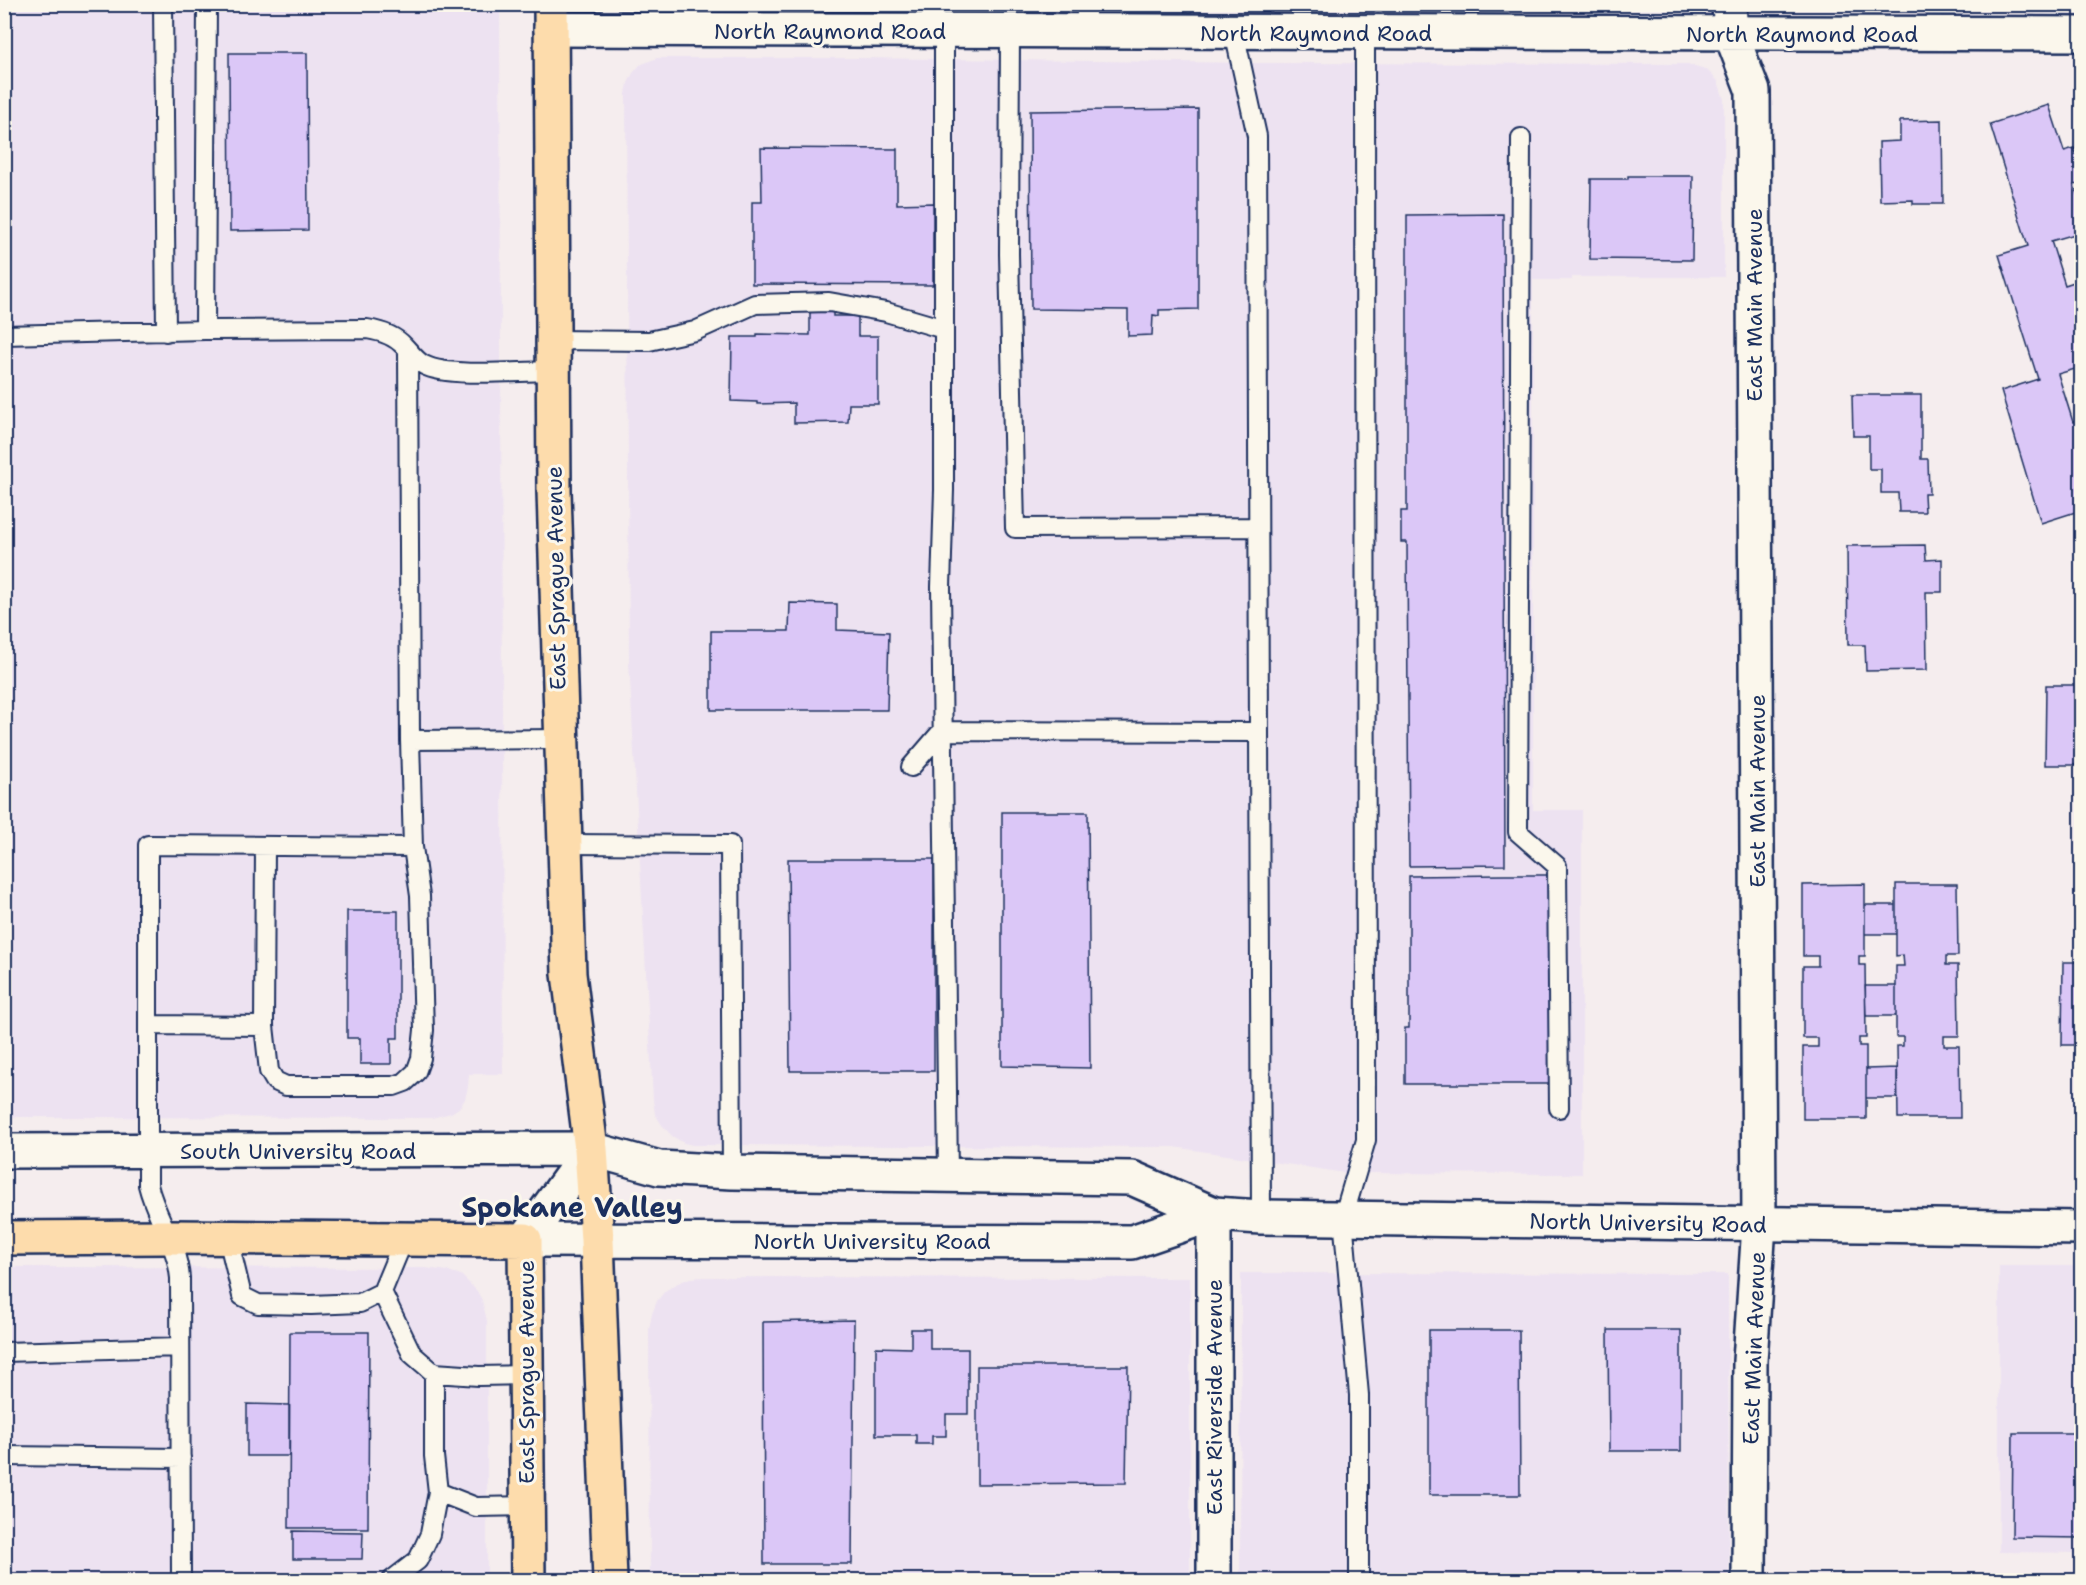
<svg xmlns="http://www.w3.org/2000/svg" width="2086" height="1585" viewBox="0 0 2086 1585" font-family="'Shantell Sans',sans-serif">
  <rect width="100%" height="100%" fill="#f5edee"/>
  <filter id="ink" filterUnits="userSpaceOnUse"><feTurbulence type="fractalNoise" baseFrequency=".0167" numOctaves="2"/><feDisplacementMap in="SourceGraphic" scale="12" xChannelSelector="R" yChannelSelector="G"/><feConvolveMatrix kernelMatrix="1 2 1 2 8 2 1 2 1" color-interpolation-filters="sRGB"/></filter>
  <g filter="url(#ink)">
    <!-- built -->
    <path fill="#ede2f1" d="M5,5H500L503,1074H469L468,1087L465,1099L459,1108L451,1113L432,1118L5,1117Z
      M657,58H855L1259,63L1687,64L1706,69L1718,81L1724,99V277H1572V280H1533V810H1582V1174L1345,1173L1174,1147L693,1145L684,1143L672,1136L662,1125L655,1114L653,1100L629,662L626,94L628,83L633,73L640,65Z
      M1999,1266H2081V1553L1999,1552Z
      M5,1267L425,1268L448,1271L461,1275L477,1291L482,1300L487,1321V1580H5Z
      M1241,1273L1728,1274L1729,1580H1240Z
      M703,1277L1190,1278V1580H650L649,1329L652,1314L657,1301L665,1291L678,1283L690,1278Z"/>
    <!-- building -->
    <path fill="#dbc7f7" stroke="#1b2f5e" stroke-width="1.5" d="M229,53H307L308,230L230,231Z
      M2049,105L2064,151L2074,148L2082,170V183L2074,185L2082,208V232L2051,241L2065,285L2074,282L2082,307V317L2075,319L2082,340V367L2058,374L2073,422L2082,420V510L2041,523L2001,391L2038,379L1999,255L2028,246L1990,124Z
      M1198,109V309L1159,310V316L1153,315L1152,335L1128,336V310L1031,309L1030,111Z
      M1942,120L1943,204H1913V200L1880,201L1879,142L1900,141V121Z
      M761,148L897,149V204L933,203V285L752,284V202H762Z
      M1628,176H1693L1692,260L1590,259L1591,179H1628Z
      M1503,214L1505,865L1409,866L1407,542H1401V511H1407V215Z
      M810,311H833V316H858V336H878V404H849L848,422L794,423V403L757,404V402L731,401L732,337H757V334L810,335Z
      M1852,395H1921V459H1928L1929,494H1924L1925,512H1899L1898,493H1881V469H1869V436H1853Z
      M1925,545L1926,560L1942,559V592H1926L1927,670L1866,671L1865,645H1848L1847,546Z
      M790,603L837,604V630L889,632L887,710H711V631H789Z
      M2046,685H2082V765H2045Z
      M1002,812H1088L1090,1068L1002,1066Z
      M788,859H934V1071H790Z
      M1505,875H1550V1084H1405V1028H1409V876Z
      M1865,884V956H1859V965H1865L1866,1038H1859V1046H1866V1119H1803V1047H1818V1038H1803V966H1818V956H1803V885Z
      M1896,884H1957L1958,956H1946V965H1958L1959,1036H1944V1046H1959L1960,1118H1898L1897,1046H1903V1037H1896V966H1904L1903,955L1896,956Z
      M1865,905H1896V934H1865Z
      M347,911H398V1038H391V1064H360V1038H347Z
      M2063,962H2082V1045H2062Z
      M1865,986H1896V1016H1866Z
      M1897,1068V1098H1866V1069Z
      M854,1320L852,1564H764L763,1322Z
      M911,1329H930V1349H968V1414H946V1436H932V1444H916V1435H876V1347L911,1348Z
      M1429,1330H1519L1520,1495H1429Z
      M1608,1330H1681V1451H1609Z
      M290,1332H369L368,1528H289Z
      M977,1366H1128L1126,1483L977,1484Z
      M247,1404L289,1405V1456H247Z
      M2013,1433H2082V1538L2012,1537Z
      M293,1531L363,1532L362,1559H293Z
      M1518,1575V1580H1428V1576Z"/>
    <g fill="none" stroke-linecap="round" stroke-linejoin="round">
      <defs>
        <path id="lane" d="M163,4L166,332
          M944,31V490L941,587L948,1176
          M1010,31L1009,254L1015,528L1258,527
          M1086,32V4
          M1234,32L1257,136L1259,732
          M1521,138L1518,832L1557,866L1559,1108
          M205,330L207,4
          M4,335L205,330L367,329C380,331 395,336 404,346C410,352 416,361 424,365C448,378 523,371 552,371
          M552,340L649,341L695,331L755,304L829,302L886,312L944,329
          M410,740L560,739
          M911,767L942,731L1259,732L1261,1217
          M564,844L730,845L732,1172
          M265,846L264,1026L269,1071L275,1081L286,1086H394L405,1082L416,1072L421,1058L424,1030L420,896L413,847L410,740L408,351
          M148,1025L264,1026
          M228,1238L242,1296L258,1304L311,1305L360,1303L382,1292L404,1239
          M382,1292L412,1354L434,1373L479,1376L526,1375
          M4,1352L180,1347
          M434,1373V1456L438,1492L476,1507L527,1506
          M4,1456L181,1458
          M181,1580L180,1278C177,1244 156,1218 148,1185V845L413,847
          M392,1580L418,1560L430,1534L438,1492
          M1359,1580V1395L1343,1218L1366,1140L1365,33"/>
        <path id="street" d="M1729,4L1731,34L1753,91L1759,1225L1750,1361L1749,1580
          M551,29L2082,34
          M1214,1214V1580"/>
        <path id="secondary" d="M4,1151L591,1149L659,1168L732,1172L1132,1178L1214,1214L1261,1217L2082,1228
          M525,1240L1132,1242L1214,1214
          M525,1240L591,1149"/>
        <path id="primary" d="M551,4L554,491L569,974L591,1149L597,1240L610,1580
          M4,1238L170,1237L525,1240L528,1580"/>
      </defs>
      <!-- lane casing -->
      <use href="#lane" stroke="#1b2f5e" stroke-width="22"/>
      <!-- street casing -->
      <use href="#street" stroke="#1b2f5e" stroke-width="38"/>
      <!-- secondary casing -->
      <use href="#secondary" stroke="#1b2f5e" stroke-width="38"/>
      <!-- primary casing -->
      <use href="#primary" stroke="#1b2f5e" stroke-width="38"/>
      <!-- lane -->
      <use href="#lane" stroke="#fbf7ec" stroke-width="18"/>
      <!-- street -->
      <use href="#street" stroke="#fbf7ec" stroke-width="33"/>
      <!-- secondary -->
      <use href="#secondary" stroke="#fbf7ec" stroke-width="33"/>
      <!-- primary -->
      <use href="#primary" stroke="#fddcac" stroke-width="33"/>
    </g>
  </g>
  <g text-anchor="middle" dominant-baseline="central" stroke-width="6" stroke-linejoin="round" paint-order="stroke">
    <!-- street labels -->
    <g font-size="22" fill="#1b2f5e" stroke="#fbf7ec">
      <text x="830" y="31">North Raymond Road</text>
      <text x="1316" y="33">North Raymond Road</text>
      <text x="1802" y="34">North Raymond Road</text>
      <text transform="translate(1754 305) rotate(-90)">East Main Avenue</text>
      <text transform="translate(556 578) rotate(-91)">East Sprague Avenue</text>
      <text transform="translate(1757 791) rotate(-90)">East Main Avenue</text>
      <text x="298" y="1151">South University Road</text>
      <text transform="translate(1648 1223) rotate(1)">North University Road</text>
      <text x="872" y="1241">North University Road</text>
      <text transform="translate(1754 1348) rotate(-88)">East Main Avenue</text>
      <text transform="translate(526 1372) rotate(-90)">East Sprague Avenue</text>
      <text transform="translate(1214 1397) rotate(-90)">East Riverside Avenue</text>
    </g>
    <!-- district labels -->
    <g font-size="28" font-weight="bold" fill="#1b2f5e" stroke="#fbf7ec">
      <text x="572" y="1207">Spokane Valley</text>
    </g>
  </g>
  <!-- margin -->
  <rect width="2086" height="1585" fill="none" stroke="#fbf7ec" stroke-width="24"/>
  <rect x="12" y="12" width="2062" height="1561" fill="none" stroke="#1b2f5e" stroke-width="2" filter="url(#ink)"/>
</svg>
